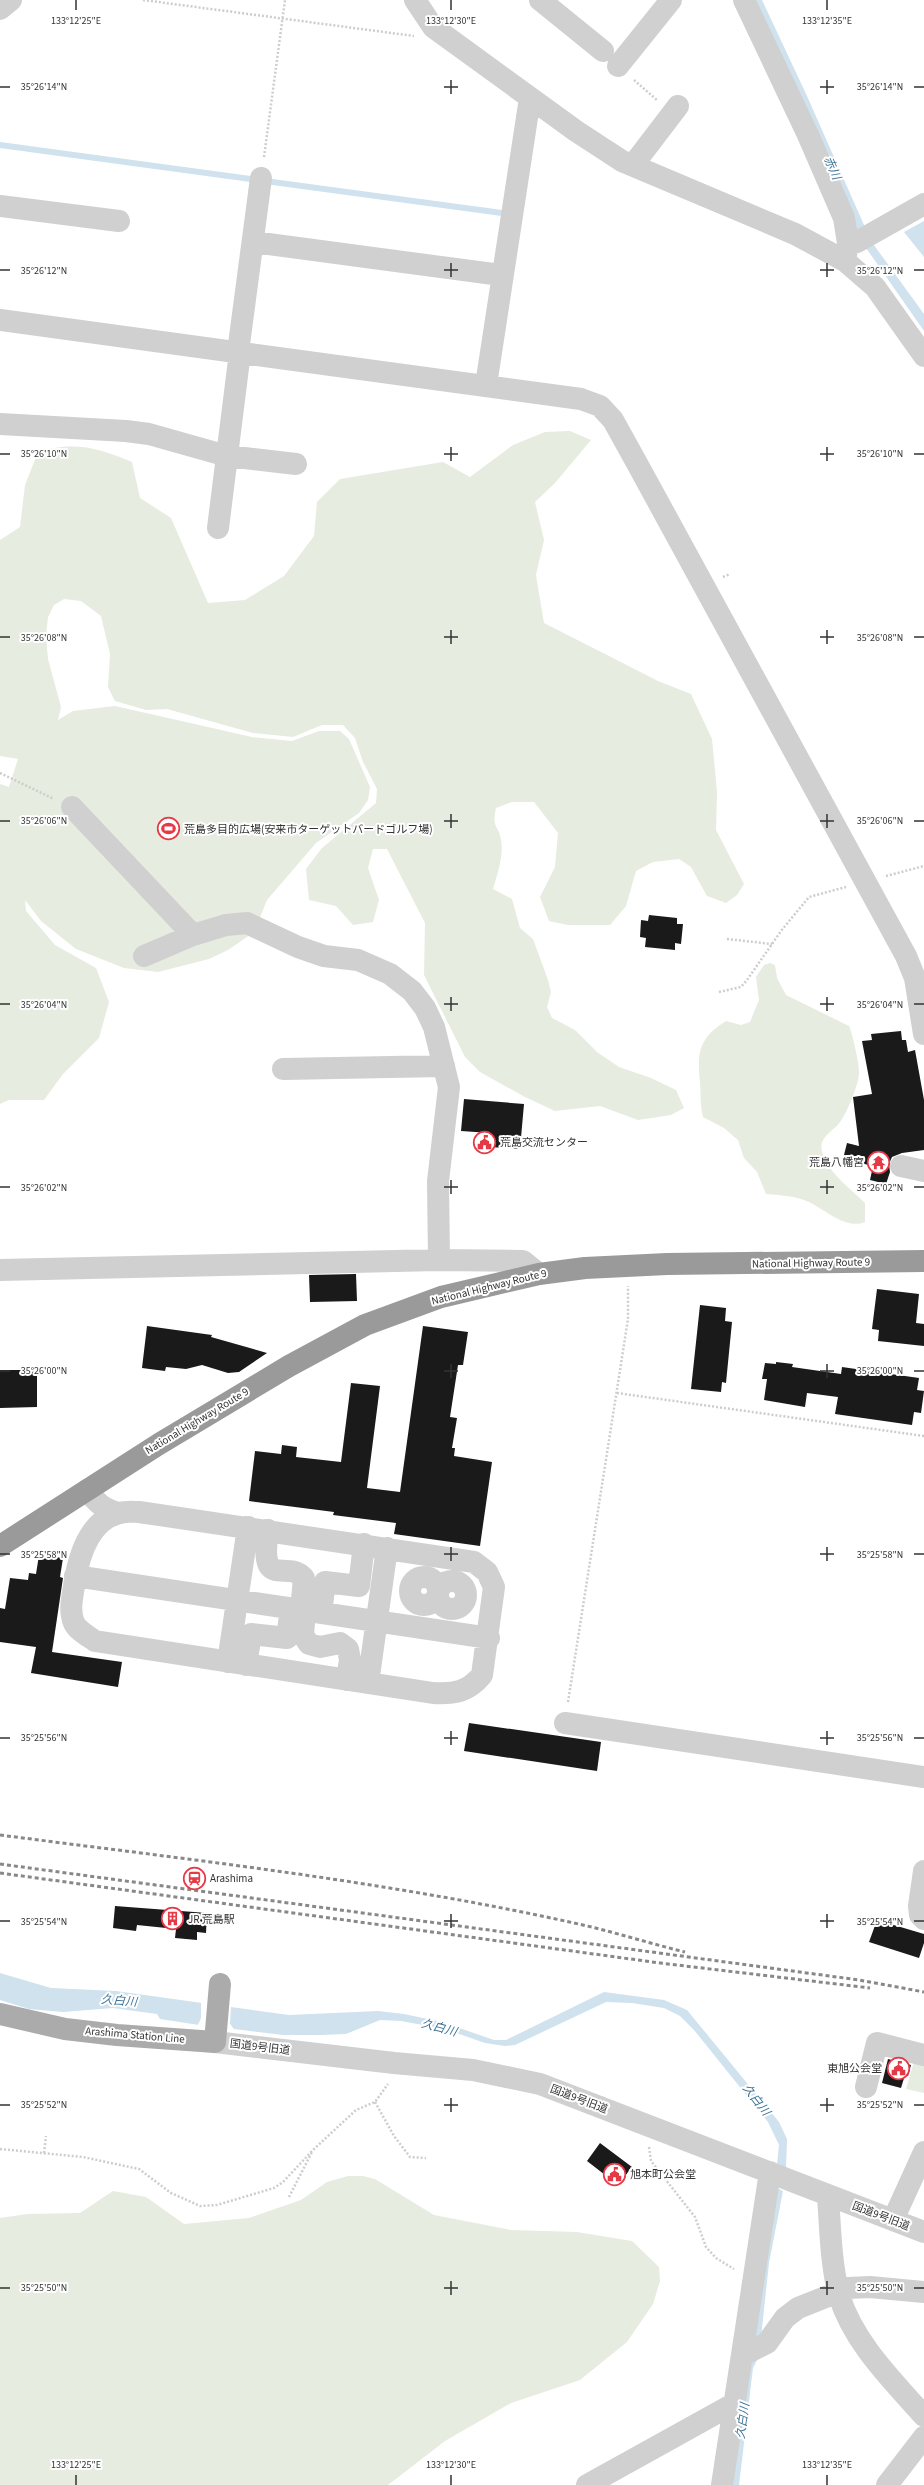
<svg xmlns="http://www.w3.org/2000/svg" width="924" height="2485" viewBox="0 0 924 2485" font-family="'Source Sans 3','Noto Sans JP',sans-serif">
  <rect width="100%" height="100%" fill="#fff"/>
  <!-- green -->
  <path fill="#e6ecdf" d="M570,431L591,440L555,483L535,502L544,540L536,575L544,623L658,681L691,694L712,739L717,792L716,830L744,884L737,895L726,903L707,896L691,867L679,859L653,862L636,871L626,906L610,925H568L549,921L540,897L555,867L558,833L534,802H512L496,808C491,829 499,825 501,840C504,856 497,875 493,889L512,899L520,928L533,939L548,980L551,992L547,1007L552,1018L575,1030L597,1052L619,1067L651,1078L676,1090L684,1108L671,1115L638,1120L600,1106L555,1111L525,1097L480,1072L465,1057L424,975L425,923L387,849H373L368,868L379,900L373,922L353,925L336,906L309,900L306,869L322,848L376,803L377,789L363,762L355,738L343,725H322L293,737L253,733L167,709L146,710L115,701L108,687L110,654L101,616L81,601L64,599L54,605L48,617L46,636L48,659L61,707L58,720L73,711L115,706L252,737L292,741L319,731H340L349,739L370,787L368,800L359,813L316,843L267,900L254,932L228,950L209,959L158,972L124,968L76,949L41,921L25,900L26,911L55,945L96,968L109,1002L99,1038L63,1074L44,1100H9L0,1104V784L9,787L18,759L0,756V540L20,527L25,485L38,452C76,441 97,448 132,462L140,498L171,518L208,603L245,600L284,576L314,536L317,502L340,479L443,462L470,477L513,445L545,432Z
    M770,963L775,965L777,978L786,995L849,1026C852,1032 860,1066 859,1073C859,1083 848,1110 842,1119C834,1133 816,1136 823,1155C829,1173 852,1190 865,1203V1222C847,1230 825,1210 809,1202C796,1196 780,1195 766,1194L757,1172L744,1158L738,1140L724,1128L703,1117C700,1105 701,1094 700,1082C697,1052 699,1038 726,1021L741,1025L750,1022L759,1000L756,977L764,965Z
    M915,2058L924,2060V2093L906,2089Z
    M348,2176H363L375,2179L434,2215L511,2230L577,2232L632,2241L659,2267L660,2281L653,2304L627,2342L580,2380L511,2403L445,2441L388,2485H0V2218L28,2214L80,2213L113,2191L146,2197L184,2224L249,2218L301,2200L327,2182Z"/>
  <!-- water -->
  <path fill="#cfe2ee" d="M753,0H762L807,96L868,234L859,239Z
    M924,221V257L904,232Z
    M871,241L924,314V331L864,245Z
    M0,1973L51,1988L116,1991L289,2015L378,2011L404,2014L442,2022L494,2040H506L604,1992L664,2000L687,2010L779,2122L787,2139L786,2168L777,2164L779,2145L768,2122L694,2030L680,2016L664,2008L632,2003L606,2002L515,2045L505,2046L485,2043L445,2029L401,2021L380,2020L346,2034L320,2035H283L234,2029L230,2024L199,2025L160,2019L157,2014L113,2008L63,2012L29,2009L0,2000Z
    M775,2187L783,2191L769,2263L759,2356L753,2368L739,2485H731Z"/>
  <!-- pier -->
  <path fill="#fff" d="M201,2001L231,2006L230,2024L234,2031L230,2026L197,2027L201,2018Z"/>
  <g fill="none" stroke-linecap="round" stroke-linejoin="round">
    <!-- stream -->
    <path stroke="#cfe2ee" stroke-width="6" d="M0,145L502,213"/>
  </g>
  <!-- building -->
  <path fill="#1a1a1a" d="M649,915L677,918V924H683L681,944L675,943V950L645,947L646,938L640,937L641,920L648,921Z
    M901,1031L902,1040H906L908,1052L915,1050L924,1100V1150L902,1153L892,1157L889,1164L890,1172L886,1184L870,1180L873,1166L843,1159L847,1143L859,1146L853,1097L872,1094L862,1041L872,1040L871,1034Z
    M464,1099L524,1104L520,1149L489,1147L490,1133L461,1131Z
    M356,1274L357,1301L310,1302L309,1275Z
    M877,1289L919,1294L916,1323L924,1324V1346L878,1341L879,1330L872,1329Z
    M700,1305L726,1308L725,1321L732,1322L726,1383L722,1382L721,1392L691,1389Z
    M147,1326L212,1335L211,1337L267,1353L239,1372L228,1373L202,1365L186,1369L166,1367L165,1371L142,1368Z
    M423,1326L468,1332L463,1365H458L450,1417L457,1418L452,1448H455L454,1456L492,1462L480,1546L394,1534L396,1523L333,1515L334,1512L249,1501L255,1451L281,1454L282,1445L297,1447L296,1457L341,1462L351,1383L380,1386L367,1488L400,1492Z
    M776,1362L793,1364L792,1367L841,1374L842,1367L919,1378L917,1390L924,1391L921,1413L914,1412L912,1425L835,1414L838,1397L807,1393L805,1407L764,1400L767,1379H762L765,1363L776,1364Z
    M0,1370H37V1407L0,1408Z
    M39,1555L63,1558L60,1577L63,1578L52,1652L122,1662L118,1687L31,1673L36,1647L0,1642V1608L5,1609L10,1578L28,1580L29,1573L36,1574Z
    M469,1723L601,1742L597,1771L464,1751Z
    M115,1906L207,1913L206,1933L197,1932V1940L175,1938L176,1929L137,1925L136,1931L113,1928Z
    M877,1920L924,1934V1943L919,1958L869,1942Z
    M888,2059L911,2065L908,2076L905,2075L901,2088L882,2083Z
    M600,2143L632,2167L618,2185L587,2161Z"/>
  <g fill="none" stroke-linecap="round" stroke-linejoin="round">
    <!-- path -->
    <path stroke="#cdcdcd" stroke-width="2.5" stroke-dasharray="2 2" stroke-linecap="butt" d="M143,0L414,36
      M634,80L657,100
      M264,157L285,0
      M723,577L730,574
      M0,773L54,799
      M886,876L924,866
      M727,939L772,944
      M719,992L741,987L747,980L781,931L809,897L846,887
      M617,1393L924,1436
      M568,1702L628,1319V1286
      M375,2102L394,2136L410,2157L426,2158
      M649,2147L651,2161L695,2217L706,2247L716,2258L734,2269
      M0,2149L83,2157L139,2169L171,2193L189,2201L200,2206L217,2205L274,2188L283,2182L313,2150L356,2110L375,2102L388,2084
      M44,2153L46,2136
      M289,2197L312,2152"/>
    <!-- minor -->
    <path stroke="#d0d0d0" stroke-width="22" d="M415,0L433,27L576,131L622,161L795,234L845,261L875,287L924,356
      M540,0L603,51
      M744,0L808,135L844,218L848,243L845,261
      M0,9L11,0
      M618,66L671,0
      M633,165L678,106
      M0,206L119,221
      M253,242L501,275
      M848,243L857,242L924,204
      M0,320L581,399L600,406L613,420L639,467L906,956L915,978L924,1034
      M238,352L261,178
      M486,385L530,98
      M0,424L126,431L149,434L227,456L296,464
      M218,528L240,352
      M72,807L193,935
      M144,956L193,935L226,925L247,923L298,947L324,956L358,960L390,974L412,991L425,1008L434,1027L449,1087L438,1181L439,1260
      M283,1069L444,1066
      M901,1166L924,1171
      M0,1270L439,1260L523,1261L539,1274
      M87,1490C97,1503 103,1509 119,1513
      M139,1512L474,1562L487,1572L494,1587L482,1675C468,1692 455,1694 433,1693L95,1641C88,1636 78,1631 74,1623C69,1611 72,1599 74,1586C78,1559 88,1520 120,1513C126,1511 133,1512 139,1512Z
      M268,1530C259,1593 286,1558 304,1578L301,1610
      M75,1576L489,1638
      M410 1591a14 14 0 1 1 28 0a14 14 0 1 1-28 0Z
      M438 1595a14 14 0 1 1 28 0a14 14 0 1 1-28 0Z
      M305,1610L303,1635L309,1644L320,1647L340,1643L348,1649L350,1660L347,1680
      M321,1613L325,1582L359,1586L364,1544
      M228,1662L248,1527
      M246,1665L251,1634L287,1638L291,1608
      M368,1683L387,1548
      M565,1723L924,1777
      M924,1871L919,1906L920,1915L924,1919
      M215,2042L394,2063L473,2070L540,2084L924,2232
      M866,2087L877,2043L924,2055
      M828,2195C830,2226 831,2265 839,2295C853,2342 892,2380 924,2416
      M893,2220L924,2152
      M743,2355L767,2343L785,2318L798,2308L848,2288L870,2287L924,2292
      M587,2485L735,2403
      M722,2485L770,2172
      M887,2485L924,2437"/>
    <!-- major -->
    <path stroke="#ababab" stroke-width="22" d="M0,2014L65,2029L117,2035L215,2042L220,1984"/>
    <!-- highway -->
    <path stroke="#9a9a9a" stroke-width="22" d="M0,1546L159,1444L289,1366L365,1325L441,1297L539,1274L585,1268L667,1264L924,1261"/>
    <!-- rail -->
    <path stroke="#888" stroke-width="3" stroke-dasharray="4 3" stroke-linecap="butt" d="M0,1835C192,1860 385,1881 574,1923C611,1931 648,1943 685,1952
      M0,1864L859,1980L924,1992
      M0,1873L660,1963L870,1988"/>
  </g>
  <!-- ticks -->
  <path fill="none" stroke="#333" stroke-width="1.5" d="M76,0V10M451,0V10M827,0V10M451,80V94M827,80V94M0,87H10M444,87H458M820,87H834M914,87H924M451,263V277M827,263V277M0,270H10M444,270H458M820,270H834M914,270H924M451,447V461M827,447V461M0,454H10M444,454H458M820,454H834M914,454H924M451,630V644M827,630V644M0,637H10M444,637H458M820,637H834M914,637H924M451,814V828M827,814V828M0,821H10M444,821H458M820,821H834M914,821H924M451,997V1011M827,997V1011M0,1004H10M444,1004H458M820,1004H834M914,1004H924M451,1180V1194M827,1180V1194M0,1187H10M444,1187H458M820,1187H834M914,1187H924M451,1364V1378M827,1364V1378M0,1371H10M444,1371H458M820,1371H834M914,1371H924M451,1547V1561M827,1547V1561M0,1554H10M444,1554H458M820,1554H834M914,1554H924M451,1731V1745M827,1731V1745M0,1738H10M444,1738H458M820,1738H834M914,1738H924M451,1914V1928M827,1914V1928M0,1921H10M444,1921H458M820,1921H834M914,1921H924M451,2098V2112M827,2098V2112M0,2105H10M444,2105H458M820,2105H834M914,2105H924M451,2281V2295M827,2281V2295M0,2288H10M444,2288H458M820,2288H834M914,2288H924M76,2475V2485M451,2475V2485M827,2475V2485"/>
  <!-- icons -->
  <defs>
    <symbol id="stadium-ring" viewBox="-11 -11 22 22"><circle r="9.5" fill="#fff" stroke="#e63946" stroke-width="1.5"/><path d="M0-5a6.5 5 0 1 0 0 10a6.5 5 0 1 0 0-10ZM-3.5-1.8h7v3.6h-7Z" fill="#e63946"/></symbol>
    <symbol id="civic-ring" viewBox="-11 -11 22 22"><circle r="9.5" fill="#fff" stroke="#e63946" stroke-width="1.5"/><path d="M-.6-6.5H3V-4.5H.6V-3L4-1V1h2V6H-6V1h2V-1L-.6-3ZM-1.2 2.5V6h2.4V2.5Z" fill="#e63946"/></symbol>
    <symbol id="temple-ring" viewBox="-11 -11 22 22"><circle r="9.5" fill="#fff" stroke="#e63946" stroke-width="1.5"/><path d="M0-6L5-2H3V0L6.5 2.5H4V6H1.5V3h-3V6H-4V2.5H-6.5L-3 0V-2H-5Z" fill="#e63946"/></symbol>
    <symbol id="station-ring" viewBox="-11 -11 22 22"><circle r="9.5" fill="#fff" stroke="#e63946" stroke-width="1.5"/><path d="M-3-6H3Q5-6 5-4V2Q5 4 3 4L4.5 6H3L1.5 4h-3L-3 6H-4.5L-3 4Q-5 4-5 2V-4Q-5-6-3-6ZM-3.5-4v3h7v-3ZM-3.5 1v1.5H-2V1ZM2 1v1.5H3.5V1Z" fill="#e63946"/></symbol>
    <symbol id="building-ring" viewBox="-11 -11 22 22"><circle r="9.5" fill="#fff" stroke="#e63946" stroke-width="1.5"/><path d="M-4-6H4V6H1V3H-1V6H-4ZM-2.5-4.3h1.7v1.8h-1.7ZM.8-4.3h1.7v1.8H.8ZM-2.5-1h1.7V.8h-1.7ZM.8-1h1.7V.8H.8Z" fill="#e63946"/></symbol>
  </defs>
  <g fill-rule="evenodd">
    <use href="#stadium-ring" x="156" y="816" width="25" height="25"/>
    <use href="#civic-ring" x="472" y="1130" width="25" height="25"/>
    <use href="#temple-ring" x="866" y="1150" width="25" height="25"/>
    <use href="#station-ring" x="182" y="1866" width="25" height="25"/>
    <use href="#building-ring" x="160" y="1906" width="25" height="25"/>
    <use href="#civic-ring" x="886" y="2056" width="25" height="25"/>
    <use href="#civic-ring" x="602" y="2162" width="25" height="25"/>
  </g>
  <g text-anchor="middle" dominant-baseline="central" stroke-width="4" stroke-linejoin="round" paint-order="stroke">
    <!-- poi labels -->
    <g font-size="11" fill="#333" stroke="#fff" text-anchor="start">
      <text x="184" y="829">荒島多目的広場(安来市ターゲットバードゴルフ場)</text>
      <text x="500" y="1142">荒島交流センター</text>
      <text x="864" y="1162" text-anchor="end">荒島八幡宮</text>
      <text x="210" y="1878">Arashima</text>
      <text x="188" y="1919">JR 荒島駅</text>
      <text x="882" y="2068" text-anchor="end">東旭公会堂</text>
      <text x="630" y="2174">旭本町公会堂</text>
    </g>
    <!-- street labels -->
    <g font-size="11" fill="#333" stroke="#fff">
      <text transform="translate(811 1263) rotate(-1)">National Highway Route 9</text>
      <text transform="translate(489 1287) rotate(-14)">National Highway Route 9</text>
      <text transform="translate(197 1421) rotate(-31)">National Highway Route 9</text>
      <text transform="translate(135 2035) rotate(5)">Arashima Station Line</text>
      <text transform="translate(260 2047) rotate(7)">国道9号旧道</text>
      <text transform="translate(579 2099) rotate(21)">国道9号旧道</text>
      <text transform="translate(881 2216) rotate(21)">国道9号旧道</text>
    </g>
    <!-- water labels -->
    <g font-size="12" font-style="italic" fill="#3f7597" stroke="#fff">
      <text transform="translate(832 168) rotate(66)">赤川</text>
      <text transform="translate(119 2001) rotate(5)">久白川</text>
      <text transform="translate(439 2028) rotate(15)">久白川</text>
      <text transform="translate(756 2100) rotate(52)">久白川</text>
      <text transform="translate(743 2421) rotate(-82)">久白川</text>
    </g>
  </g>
  <g font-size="10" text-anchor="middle" fill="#333" stroke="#fff" stroke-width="4" stroke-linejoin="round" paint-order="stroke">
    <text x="76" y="24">133°12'25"E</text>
    <text x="451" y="24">133°12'30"E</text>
    <text x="827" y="24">133°12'35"E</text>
    <text x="44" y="90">35°26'14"N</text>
    <text x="880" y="90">35°26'14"N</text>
    <text x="44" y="274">35°26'12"N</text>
    <text x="880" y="274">35°26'12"N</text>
    <text x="44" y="457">35°26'10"N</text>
    <text x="880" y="457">35°26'10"N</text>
    <text x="44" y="641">35°26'08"N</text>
    <text x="880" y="641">35°26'08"N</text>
    <text x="44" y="824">35°26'06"N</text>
    <text x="880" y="824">35°26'06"N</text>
    <text x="44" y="1008">35°26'04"N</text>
    <text x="880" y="1008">35°26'04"N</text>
    <text x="44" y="1191">35°26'02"N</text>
    <text x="880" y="1191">35°26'02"N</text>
    <text x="44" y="1374">35°26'00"N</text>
    <text x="880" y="1374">35°26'00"N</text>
    <text x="44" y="1558">35°25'58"N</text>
    <text x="880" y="1558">35°25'58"N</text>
    <text x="44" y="1741">35°25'56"N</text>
    <text x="880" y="1741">35°25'56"N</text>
    <text x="44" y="1925">35°25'54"N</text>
    <text x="880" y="1925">35°25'54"N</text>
    <text x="44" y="2108">35°25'52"N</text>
    <text x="880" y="2108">35°25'52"N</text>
    <text x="44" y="2291">35°25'50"N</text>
    <text x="880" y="2291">35°25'50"N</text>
    <text x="76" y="2468">133°12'25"E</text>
    <text x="451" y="2468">133°12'30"E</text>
    <text x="827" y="2468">133°12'35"E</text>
  </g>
</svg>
